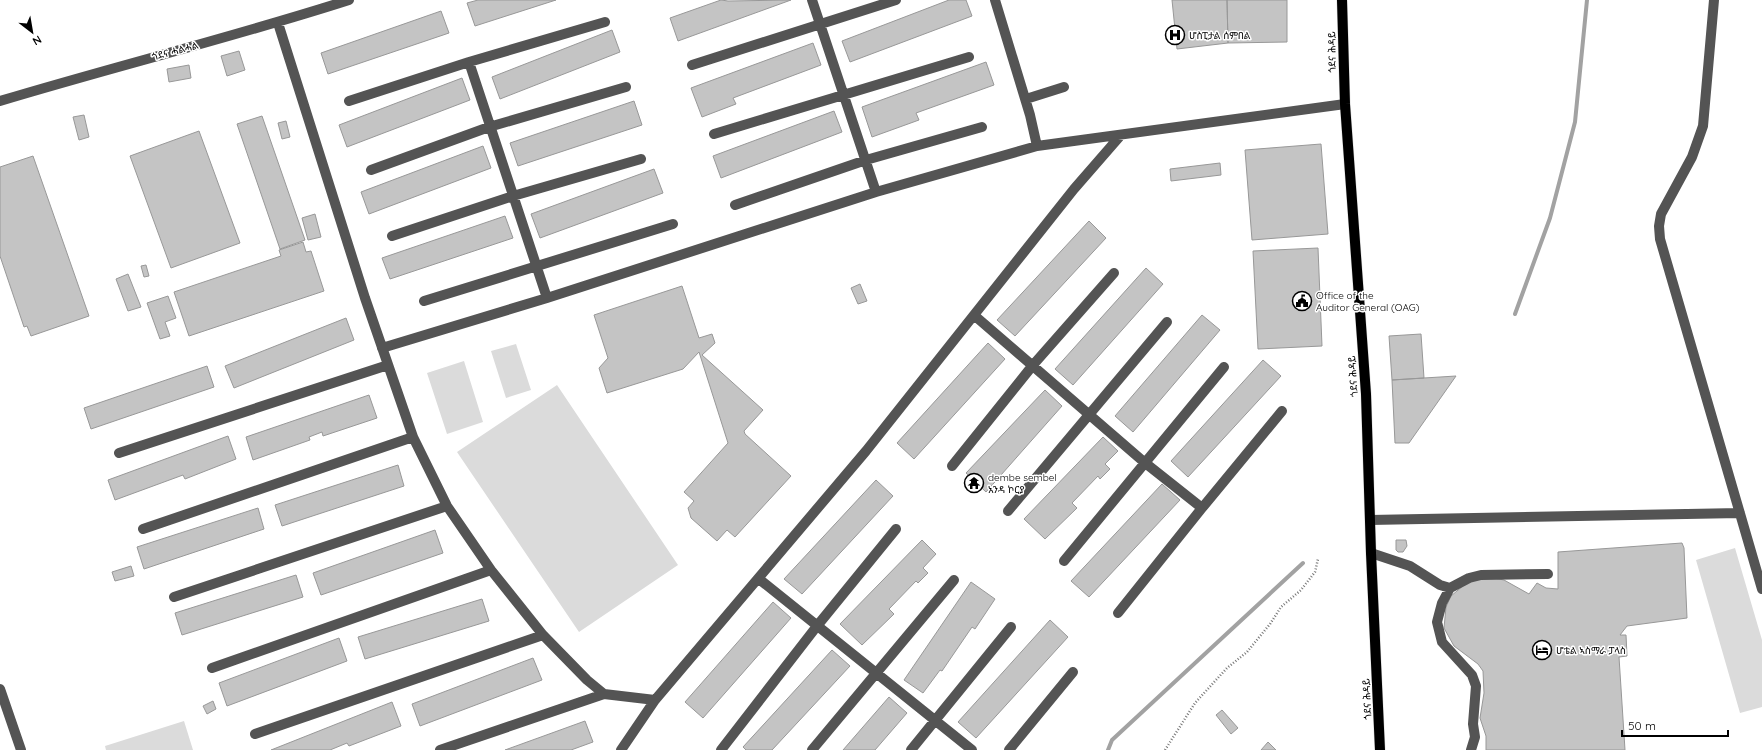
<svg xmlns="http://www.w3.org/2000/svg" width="1762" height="750" viewBox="0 0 1762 750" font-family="Quicksand,'Noto Sans Ethiopic',sans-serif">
  <rect width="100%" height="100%" fill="#fff"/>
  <!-- green -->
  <path fill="#dbdbdb" d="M516,344L531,390L506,398L491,351Z
    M464,361L483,422L447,434L427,373Z
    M557,385L678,565L579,632L457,452Z
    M1735,548L1762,640V707L1740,713L1696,560Z
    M184,721L193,750H106L105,746Z"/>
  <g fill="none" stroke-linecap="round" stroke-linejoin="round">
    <!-- stream -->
    <path stroke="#a2a2a2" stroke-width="4" d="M1515,314L1550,218L1575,122L1587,0
      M1108,750L1112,740L1303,563"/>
  </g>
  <!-- building -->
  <path fill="#c4c4c4" stroke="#989898" d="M478,0H556L475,26L467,3Z
    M721,0L728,1L791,0L678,41L670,18Z
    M949,0H966L972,16L850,62L842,41Z
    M1172,0H1227L1228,43L1177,49Z
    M1227,0H1287V42L1228,43Z
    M441,11L449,33L328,74L321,53Z
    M612,30L620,52L500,99L492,77Z
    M813,43L821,65L733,98L736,104L702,117L691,88Z
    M239,51L245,70L227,76L221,56Z
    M986,62L994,85L916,113L919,120L872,137L862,107Z
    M189,65L191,78L169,82L167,69Z
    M462,78L470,100L347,147L339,125Z
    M634,101L642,125L518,166L510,143Z
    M834,111L842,132L721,178L713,156Z
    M84,115L89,137L79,140L73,117Z
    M262,116L305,240L280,249L237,124Z
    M286,121L290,137L282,139L278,123Z
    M199,131L240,243L171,268L130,156Z
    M1321,144L1328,234L1252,240L1245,150Z
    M483,146L491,168L369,214L361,192Z
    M33,156L89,316L31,336L27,326L24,327L0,256V167Z
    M1220,163L1221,175L1171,181L1170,169Z
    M654,169L663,193L540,238L531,214Z
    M315,214L321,237L308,240L302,218Z
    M505,216L513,238L390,279L382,258Z
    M1089,221L1106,238L1015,336L997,320Z
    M303,242L306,252L311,251L324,291L189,336L174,292L281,256L279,250Z
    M1318,248L1322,346L1258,349L1253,251Z
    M146,265L149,276L144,277L141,266Z
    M1146,268L1163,284L1073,385L1055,369Z
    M128,274L141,307L128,311L116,279Z
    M860,284L867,301L858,304L851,288Z
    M682,286L699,338L712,334L715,343L702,355L763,410L744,431L745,434L791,476L735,537L727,530L717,541L691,518L688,508L694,501L684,492L728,443L699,352L683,369L607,393L599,368L608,358L594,315Z
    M168,296L176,318L165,322L170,336L160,339L147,303Z
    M1202,315L1220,330L1133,432L1115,416Z
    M346,318L354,340L234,388L225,366Z
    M1421,334L1424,378L1392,380L1389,336Z
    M988,343L1005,359L914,459L897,443Z
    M1263,360L1281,376L1188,477L1171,461Z
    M207,366L214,387L91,429L84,408Z
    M1456,376L1409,443H1395L1392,380Z
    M1045,390L1062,406L986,492L966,473Z
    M369,395L377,418L323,436L322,432L309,437L310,440L253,460L246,437Z
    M228,436L236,459L185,479L183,475L115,500L108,480Z
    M1103,437L1118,451L1105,464L1110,469L1100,479L1098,476L1072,503L1077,508L1045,539L1024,519Z
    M398,465L404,486L282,526L275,505Z
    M876,480L893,496L802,594L784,579Z
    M1162,484L1180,500L1089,597L1071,581Z
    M258,508L264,529L144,569L137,547Z
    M435,530L443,553L321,595L313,573Z
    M922,540L936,554L923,568L928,573L918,583L916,581L889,609L894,614L862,645L840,624Z
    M1396,540H1406L1407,546L1403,552H1398L1396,550Z
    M1682,543L1684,548L1687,618L1627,626L1620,635H1626L1627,656L1619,657L1625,750H1486V736L1480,718L1484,693L1483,671L1478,664L1454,646L1444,628L1446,607L1451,596L1470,580L1493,578L1504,580L1529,594L1537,583L1546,588L1558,589V552Z
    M131,566L134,576L115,581L112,572Z
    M296,575L303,597L182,635L175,613Z
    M971,582L995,599L975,629L972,627L942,671L940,670L923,693L904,680Z
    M482,599L489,621L365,659L358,637Z
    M773,602L791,618L703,718L685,702Z
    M1050,620L1068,637L976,738L958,722Z
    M339,638L347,661L227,706L219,683Z
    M832,650L850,666L772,750H746L743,747Z
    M533,658L542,680L420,726L412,704Z
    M889,697L907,713L875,750H843Z
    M213,701L216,709L207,714L203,706Z
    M392,702L401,726L349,746L347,743L330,750H271Z
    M1222,710L1238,728L1231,734L1216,715Z
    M585,721L593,742L571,750H505Z
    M1268,742L1276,750H1261Z"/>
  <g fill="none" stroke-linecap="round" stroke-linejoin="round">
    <defs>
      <path id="major" d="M1342,0L1345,104L1366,394L1371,553L1380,750"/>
    </defs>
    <!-- major casing -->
    <use href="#major" stroke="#dbdbdb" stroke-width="11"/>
    <!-- path -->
    <path stroke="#767676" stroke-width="2.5" stroke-dasharray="1 2" stroke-linecap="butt" d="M1165,750L1195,703L1227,668L1247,652L1270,624L1281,607L1301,590L1315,572L1318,559"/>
    <!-- minor -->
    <path stroke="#545454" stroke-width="10" d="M812,0L876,192
      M995,0L1030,115L1037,146
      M1714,0L1703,126L1692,157L1661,214L1659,226L1660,239L1762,589
      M278,23L365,298L413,437L447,506L491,570L543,635L587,680L604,694L655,700
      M469,62L547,298
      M692,65L896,0
      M1026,99L1064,87
      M0,101C116,66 234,37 349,0
      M349,101L469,62L605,22
      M714,134L969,57
      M371,170L489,127L626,87
      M735,205L866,160L982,127
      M392,236L513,196L641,159
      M424,301L673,224
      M975,316L1144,462L1202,508
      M382,348L547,298L876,192L1037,146L1345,104
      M119,453L388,365
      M952,466L1033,365L1114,273
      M1008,511L1167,322
      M1370,520L1740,513
      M143,529L413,437
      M1371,553L1410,566L1440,585L1450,588L1469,578L1481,575L1548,574
      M1064,561L1224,367
      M759,579L972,750
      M1450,588L1442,603L1437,622L1442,642L1472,675L1476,686L1473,724L1475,737L1471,750
      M174,597L447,506
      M1118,613L1202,508L1282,411
      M212,668L491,570
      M0,689L21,750
      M255,734L543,635
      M440,750L604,694
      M621,750L655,700L866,451L1074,189L1121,135
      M721,750L817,626L896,529
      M812,750L954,580
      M911,750L1011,627
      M1009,750L1073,672"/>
    <!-- major -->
    <use href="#major" stroke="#000" stroke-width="10"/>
  </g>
  <!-- icons -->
  <defs>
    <symbol id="hospital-ring" viewBox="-11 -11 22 22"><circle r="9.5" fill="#fff" stroke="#000" stroke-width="1.5"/><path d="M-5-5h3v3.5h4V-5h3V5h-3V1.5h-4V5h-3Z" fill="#000"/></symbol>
    <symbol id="civic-ring" viewBox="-11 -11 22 22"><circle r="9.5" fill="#fff" stroke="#000" stroke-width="1.5"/><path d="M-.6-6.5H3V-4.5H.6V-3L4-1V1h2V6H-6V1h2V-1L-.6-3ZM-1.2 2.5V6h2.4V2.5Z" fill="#000"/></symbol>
    <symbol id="temple-ring" viewBox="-11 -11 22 22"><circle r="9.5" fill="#fff" stroke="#000" stroke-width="1.5"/><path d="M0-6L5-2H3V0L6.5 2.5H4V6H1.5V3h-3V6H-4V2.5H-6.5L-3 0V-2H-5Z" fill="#000"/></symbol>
    <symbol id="hotel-ring" viewBox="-11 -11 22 22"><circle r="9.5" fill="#fff" stroke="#000" stroke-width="1.5"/><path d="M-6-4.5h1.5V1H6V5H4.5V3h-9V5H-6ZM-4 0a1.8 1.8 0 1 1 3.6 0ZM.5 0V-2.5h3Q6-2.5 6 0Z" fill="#000"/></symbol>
  </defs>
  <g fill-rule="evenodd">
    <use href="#hospital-ring" x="1164" y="24" width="22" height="22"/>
    <use href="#civic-ring" x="1291" y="290" width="22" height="22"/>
    <use href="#temple-ring" x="963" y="472" width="22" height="22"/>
    <use href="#hotel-ring" x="1531" y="639" width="22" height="22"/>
  </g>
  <g text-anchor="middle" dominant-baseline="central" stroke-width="3" stroke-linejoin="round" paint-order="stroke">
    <!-- poi labels -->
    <g font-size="10" fill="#000" stroke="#fff" text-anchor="start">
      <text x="1189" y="35">ሆስፒታል ሰምበል</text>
      <text x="1316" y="295">Office of the<tspan x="1316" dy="12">Auditor General (OAG)</tspan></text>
      <text x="988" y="477">dembe sembel<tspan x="988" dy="12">አንዳ ኮርያ</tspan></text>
      <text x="1556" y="650">ሆቴል ኣስማራ ፓላስ</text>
    </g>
    <!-- street labels -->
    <g font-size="10" fill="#000" stroke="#fff">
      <text transform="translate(175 51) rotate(-15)">ጎደና ሓልሓል</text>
      <text transform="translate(1332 52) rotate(-91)">ጎደና ሕዳይ</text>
      <text transform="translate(1353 376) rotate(-94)">ጎደና ሕዳይ</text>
      <text transform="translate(1367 699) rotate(-93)">ጎደና ሕዳይ</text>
    </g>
  </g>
  <!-- north arrow -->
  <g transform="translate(32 32) rotate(149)" stroke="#ffffff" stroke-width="3" paint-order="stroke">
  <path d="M0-3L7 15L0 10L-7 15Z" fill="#000000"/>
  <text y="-6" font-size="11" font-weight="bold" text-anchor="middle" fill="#000000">N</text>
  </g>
  <!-- scale -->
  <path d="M1622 730v6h106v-6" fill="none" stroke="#000000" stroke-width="2"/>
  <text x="1628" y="730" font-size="12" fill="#000000" stroke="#ffffff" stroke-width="3" paint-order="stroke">50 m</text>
</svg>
